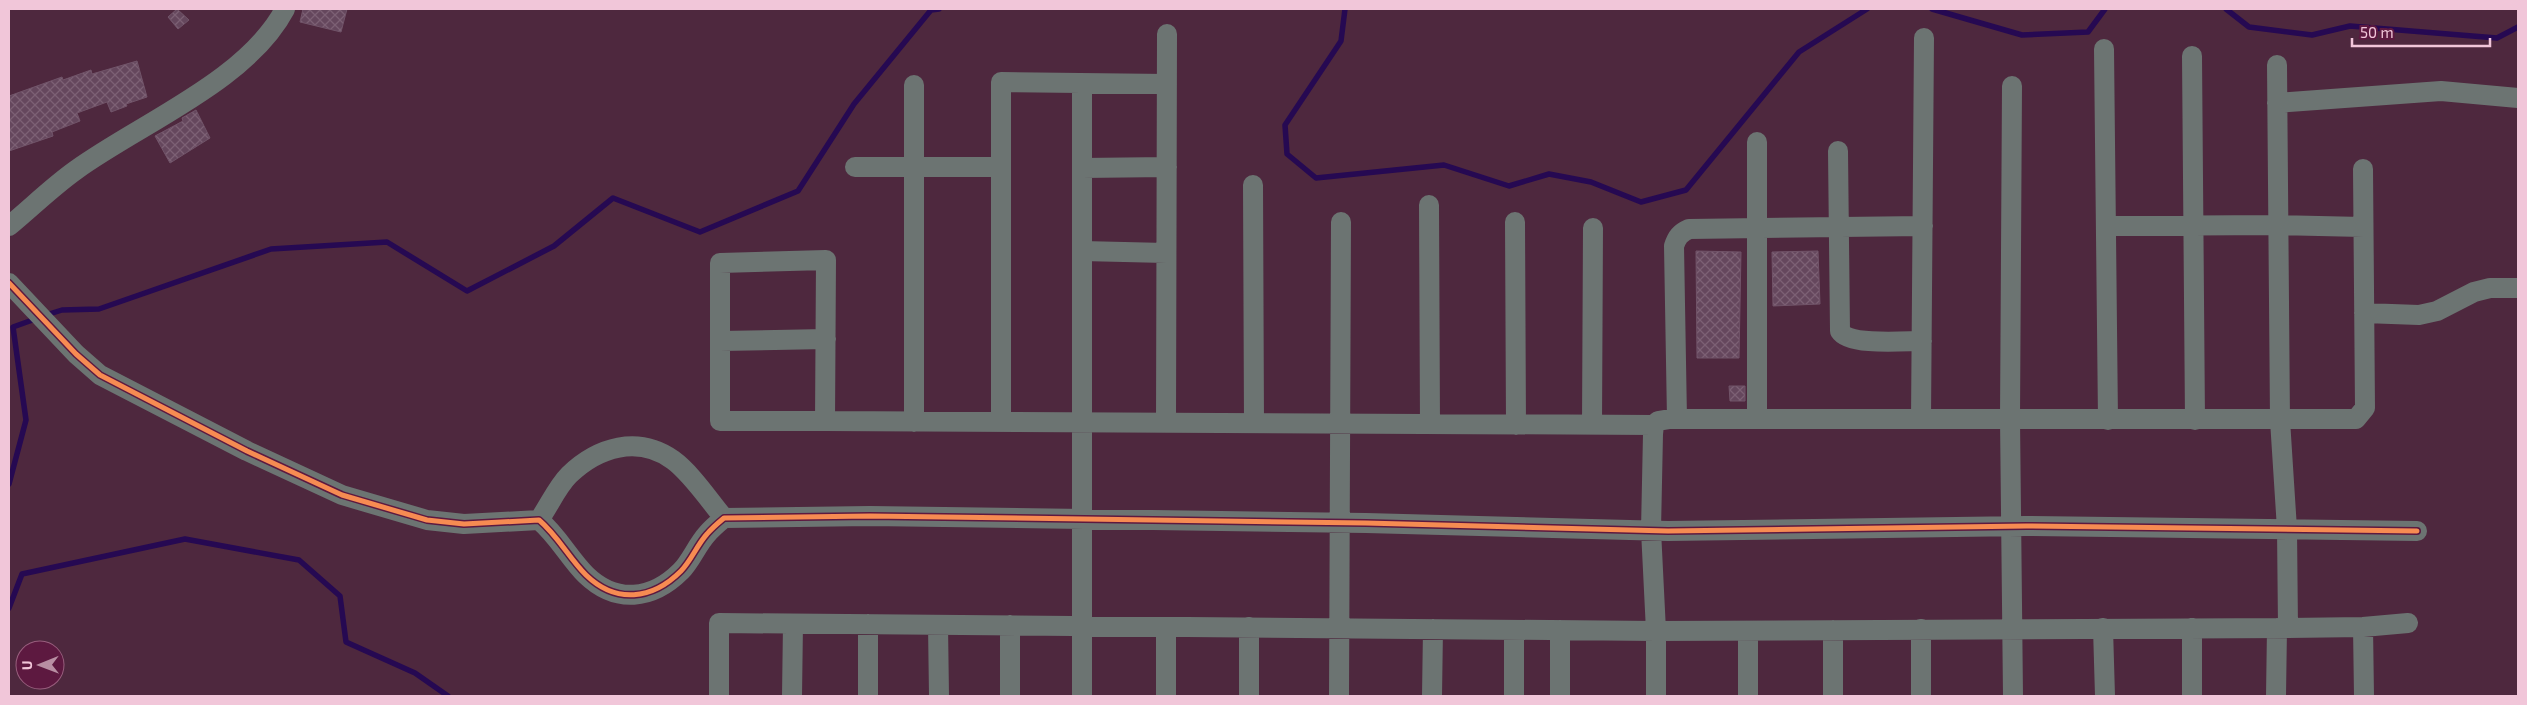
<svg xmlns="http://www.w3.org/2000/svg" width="2527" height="705" viewBox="0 0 2527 705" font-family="'Exo 2',sans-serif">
  <defs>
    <pattern id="building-cross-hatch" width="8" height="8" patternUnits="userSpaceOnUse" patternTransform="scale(1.25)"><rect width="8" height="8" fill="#65475d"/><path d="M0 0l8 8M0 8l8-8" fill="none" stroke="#7c6074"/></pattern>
  </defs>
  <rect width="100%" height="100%" fill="#4e283e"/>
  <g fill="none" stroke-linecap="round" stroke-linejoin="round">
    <!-- stream -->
    <path stroke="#260952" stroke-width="5.5" d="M1345,9L1341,41L1285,125L1287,154L1316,178L1444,165L1509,186L1549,174L1591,182L1641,202L1686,190L1799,52L1867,9
      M1932,9L2022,35L2088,32L2105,9
      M2226,9L2249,27L2312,35L2350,26L2497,38L2518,27
      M46,315L62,310L99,309L271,249L387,242L467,291L554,246L613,198L700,232L798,191L854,104L931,10L939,9
      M9,484L26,420L13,327L38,318
      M9,608L22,574L185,539L299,560L340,596L346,642L415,673L448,696"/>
  </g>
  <!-- building -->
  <path fill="url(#building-cross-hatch)" stroke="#715469" d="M177,9L189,20L178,29L168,17Z
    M303,9H347L341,32L300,22Z
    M137,61L147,97L126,104L127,106L111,112L107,102L77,113L80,121L52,132L53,136L9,151V96L62,77L63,80L91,70L92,74Z
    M196,110L210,138L170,163L155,136L183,121L182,118Z
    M1696,251L1741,252L1739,358H1697Z
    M1818,251L1820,304L1773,306L1772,252Z
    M1729,386H1745V401H1730Z"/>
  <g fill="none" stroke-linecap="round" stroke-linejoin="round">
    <!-- minor -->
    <path stroke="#6c7472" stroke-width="20" d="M2104,49L2108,420
      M2192,56L2195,420
      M914,85V422
      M2012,86L2010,419L2013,696
      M2277,103L2441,91L2518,98
      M1757,142V419
      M1838,151L1840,331C1849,346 1904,341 1922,341
      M855,167H1001
      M1082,168L1167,167
      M1253,185L1254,423
      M1429,205L1430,424
      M1515,222L1516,425
      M9,226C31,208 52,187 76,170C141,123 247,81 285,9
      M2106,226L2278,225L2363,227
      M1082,251L1166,253
      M9,283L76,354L100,375L247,451L342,495L427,520L464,524L539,520C558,536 569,558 586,575C616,604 652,600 681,571C691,561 697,545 707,534C712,528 718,523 724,518L870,516L1366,523L1668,531L2026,526L2417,531
      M2364,313L2419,315L2437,311L2474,292L2490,288H2518
      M720,341L826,339
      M1677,419L1674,246C1677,237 1680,233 1689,229L1923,226
      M1921,419L1924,38
      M825,421L826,260L720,263V421H825L1654,425
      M1001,422V82L1167,84
      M1166,423L1167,34
      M1592,425L1593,228
      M539,520C549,506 557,487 569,475C598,447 638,435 673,460C691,473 709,500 724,518
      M868,624V696
      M938,625L939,696
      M1010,625V696
      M1166,627V696
      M2363,627L2364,696
      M2103,628L2105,696
      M2192,628V696
      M2288,628L2363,627L2408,623
      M1560,630V696
      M1833,630V696
      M719,696V623L1656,631L2288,628L2287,529L2280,420L2277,65
      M792,696L793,624
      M1082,696V84
      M1249,696V627
      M1339,696L1341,222
      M1432,696L1433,629
      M1514,696V630
      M1656,696V631L1651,530L1653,434L1654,425L1658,421L1670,419H2356L2365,408L2363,169
      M1748,696V631
      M1921,696V629
      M2276,696L2277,628"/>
    <defs>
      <path id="cycleway" d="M9,283L76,354L100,375L247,451L342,495L427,520L464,524L539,520C558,536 569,558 586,575C616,604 652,600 681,571C691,561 697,545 707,534C712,528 718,523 724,518L870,516L1366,523L1668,531L2026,526L2417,531"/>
    </defs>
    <!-- cycleway casing -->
    <use href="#cycleway" stroke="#5d1940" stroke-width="8"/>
    <!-- cycleway -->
    <use href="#cycleway" stroke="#f68b52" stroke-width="5"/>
  </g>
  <!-- border -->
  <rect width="2527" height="705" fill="none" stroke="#f1c6d9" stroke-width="20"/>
  <!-- north arrow -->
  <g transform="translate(40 665) rotate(269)"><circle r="24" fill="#5d1940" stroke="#985e7d"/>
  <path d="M0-4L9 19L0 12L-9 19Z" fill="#b88fa3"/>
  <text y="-8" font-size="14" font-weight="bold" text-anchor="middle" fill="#f1c6d9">U</text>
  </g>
  <!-- scale -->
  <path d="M2352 38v8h138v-8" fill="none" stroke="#f1c6d9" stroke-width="2.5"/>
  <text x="2360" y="38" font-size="15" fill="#f1c6d9" stroke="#5d1940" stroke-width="4" paint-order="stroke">50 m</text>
</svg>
